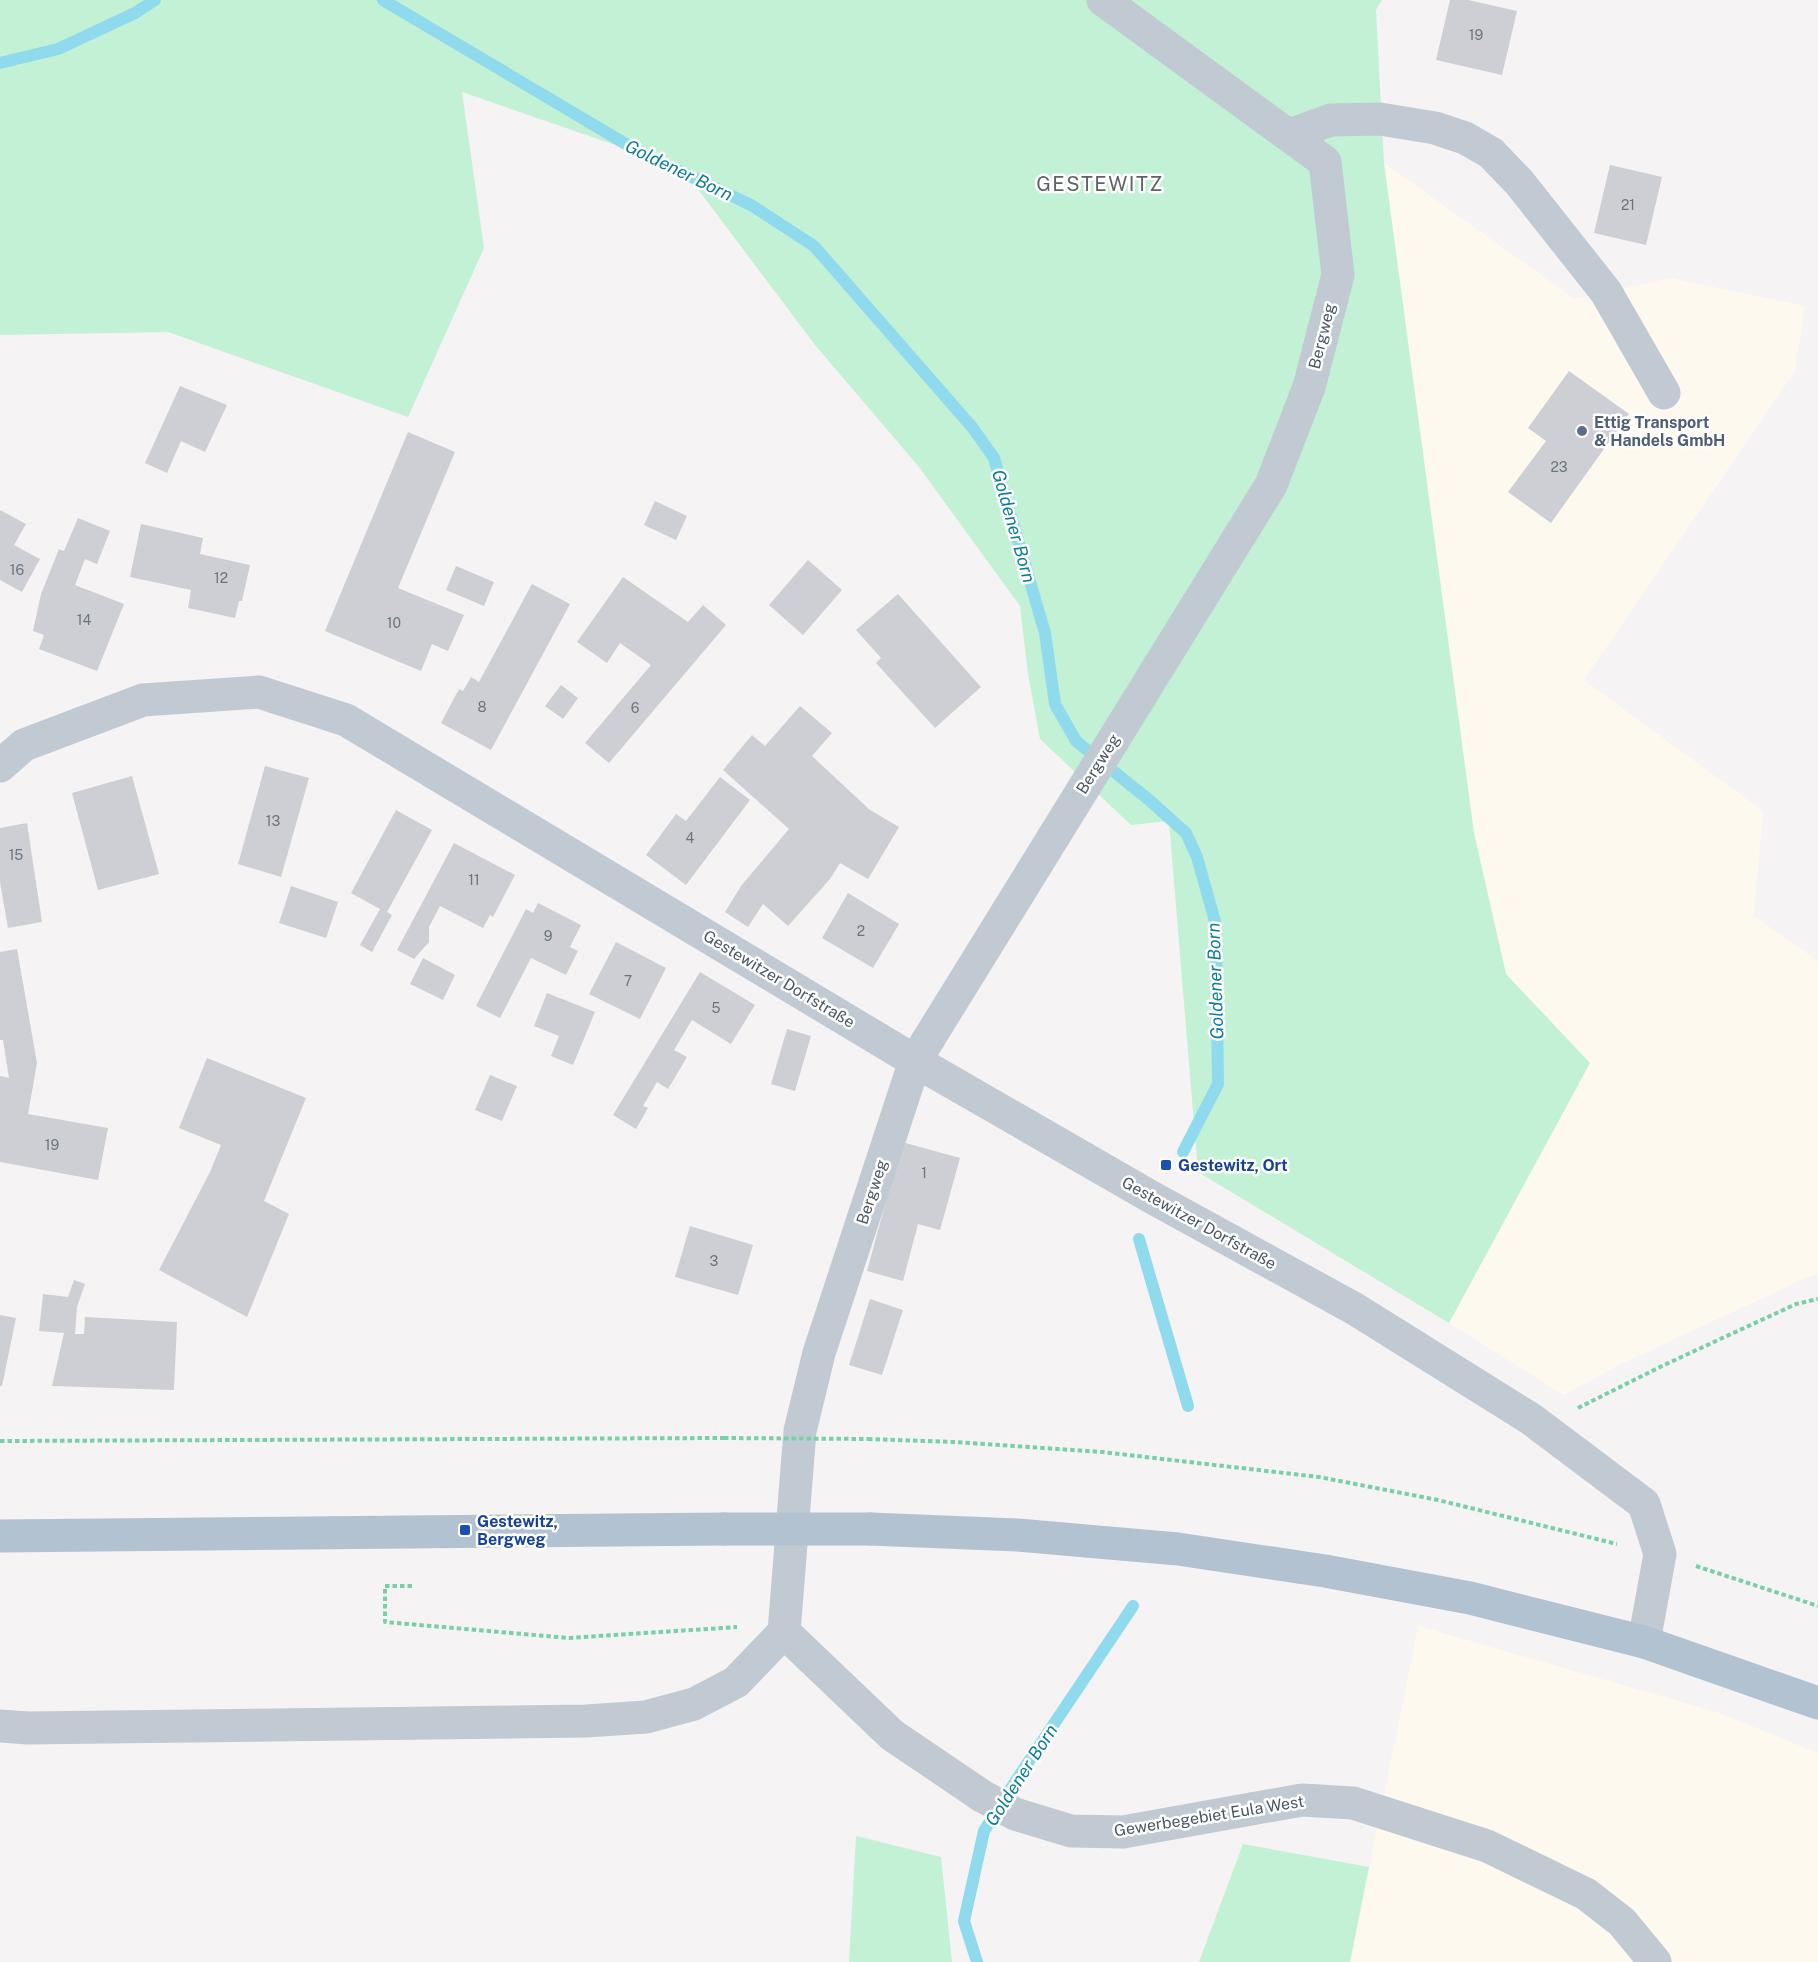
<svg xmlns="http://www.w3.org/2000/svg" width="1818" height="1962" viewBox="0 0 1818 1962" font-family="'Public Sans',sans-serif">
  <rect width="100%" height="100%" fill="#f5f3f3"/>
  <!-- commercial -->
  <path fill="#fdf9ef" d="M1384,163L1575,299L1671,278L1805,306L1795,371L1584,680L1763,811L1754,916L1818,961V1274L1808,1277L1619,1365L1564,1395L1449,1323L1590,1063L1506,974L1474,832Z
    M1418,1626L1717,1712L1818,1753V1962H1350Z"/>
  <!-- green -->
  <path fill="#c3f1d5" d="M0,0H1382L1376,10L1384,163L1474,833L1506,974L1590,1063L1449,1323L1198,1172L1169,821L1131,825L1040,739L1028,674L1020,606L919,467L815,345L682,168L462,92L484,248L408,417L168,332L0,335Z
    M856,1836L941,1857L952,1962H849Z
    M1243,1844L1369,1867L1350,1962H1199Z"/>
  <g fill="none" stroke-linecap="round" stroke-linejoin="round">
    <!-- stream -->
    <path stroke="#90daee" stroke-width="12" d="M383,0L641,153L751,205L814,246L972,427L994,458L1045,633L1055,704L1076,741L1148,799L1186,833L1197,857L1216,925L1218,1084L1183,1152
      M0,63L58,49L135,13L155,0
      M1139,1239L1188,1406
      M977,1962L964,1921L984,1831L1015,1782L1133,1606"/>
  </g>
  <!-- building -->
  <path fill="#cdcfd5" d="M1450,0H1468L1517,11L1502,75L1436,60Z
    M1610,165L1662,177L1646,245L1594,233Z
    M1569,371L1629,414L1551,523L1508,492L1546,441L1528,428Z
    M180,386L227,405L205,452L181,441L167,473L145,463Z
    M408,432L455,452L398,588L464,615L448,651L432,644L421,671L325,631Z
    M655,501L687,516L676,540L644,525Z
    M0,510L26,524L14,545L40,559L22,592L0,580Z
    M78,518L110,531L97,564L85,559L75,585L124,604L97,671L39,649L44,635L33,631L41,594L59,549L64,551Z
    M141,524L203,538L200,554L250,565L242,601H239L235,618L188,608L191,590L130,577Z
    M808,560L842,590L803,635L769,605Z
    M456,566L494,582L484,606L446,590Z
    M623,577L688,622L703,605L726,625L609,763L585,743L651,665L620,643L607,663L577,642Z
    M532,584L570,604L491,750L441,723L459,689L463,691L471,677L479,682Z
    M898,594L981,687L935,728L876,663L881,658L856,630Z
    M561,685L578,698L563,719L545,706Z
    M800,706L832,733L812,756L870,810L899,827L868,879L840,863L830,879L788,926L763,904L748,927L725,912L741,886L789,829L723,770L752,735L765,746Z
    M265,766L309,778L281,877L238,864Z
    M132,776L159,874L98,890L72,793Z
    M720,777L750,800L686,885L646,855L676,814L686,821Z
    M396,810L432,830L387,912L392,915L372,952L360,945L380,909L351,893Z
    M27,823L42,922L8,928L0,882V828Z
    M454,843L515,875L493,917L490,915L483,928L440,906L429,927V942L414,959L397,950Z
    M291,886L338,902L326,938L279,923Z
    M848,893L899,924L873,968L822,938Z
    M538,903L581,925L570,947L578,951L566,975L531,958L500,1018L476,1006L526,909L533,913Z
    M616,942L666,968L640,1019L589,994Z
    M17,949L37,1063L28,1114L108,1128L98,1180L0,1162V1076L9,1078L3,1040H0V952Z
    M423,958L455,975L443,1000L410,984Z
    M700,972L755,1005L731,1044L692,1020L674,1050L687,1057L668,1089L657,1082L643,1106L648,1108L636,1129L613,1115Z
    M547,993L595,1012L573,1065L551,1056L559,1036L534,1026Z
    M787,1029L811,1036L795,1091L771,1084Z
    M207,1058L306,1098L264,1201L289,1214L247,1317L159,1270L210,1172L221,1145L179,1128Z
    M490,1075L517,1086L502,1121L475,1110Z
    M902,1142L960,1158L940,1230L918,1224L903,1281L867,1271Z
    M690,1226L753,1245L738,1295L675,1277Z
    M74,1280L85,1284L77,1307L75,1334H84L85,1317L177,1322L174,1390L52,1386L64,1333L39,1331L43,1294L68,1297Z
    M870,1299L903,1310L882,1375L849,1365Z
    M0,1315L16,1318L2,1386H0Z"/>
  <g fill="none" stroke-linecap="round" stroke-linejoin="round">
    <!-- path -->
    <path stroke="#7ad0a6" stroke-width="4" stroke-dasharray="4.5 3" stroke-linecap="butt" d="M1578,1408L1662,1366L1796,1304L1818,1299
      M868,1439L954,1442L1102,1452L1319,1477L1438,1500L1617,1544
      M0,1441L724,1438
      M1696,1566L1818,1606
      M412,1586H385V1622L569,1638L737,1627"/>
    <!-- minor -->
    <path stroke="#c1cad2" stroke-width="33" d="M1289,135L1331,120L1380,119L1435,128L1465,138L1491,153L1519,182L1606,292L1664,393
      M0,766L24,745L143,700L259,692L346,720L915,1061L1153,1198L1355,1309L1531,1419L1644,1504L1660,1554L1644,1642
      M784,1632L800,1431L819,1353L915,1061L1271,485L1309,387L1338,275L1325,162L1103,0
      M784,1632L892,1735L982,1796L1015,1814L1071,1831L1123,1832L1302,1800L1353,1803L1487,1846L1586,1894L1622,1922L1655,1962
      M0,1726L28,1728L586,1721L646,1717L694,1704L736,1682L784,1632"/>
    <!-- major -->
    <path stroke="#b3c2d1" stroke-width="33" d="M870,1529L1018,1535L1178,1549L1325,1571L1470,1598L1644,1642L1818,1703
      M0,1536L724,1529"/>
    <!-- path-bridge -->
    <path stroke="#7ad0a6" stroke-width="4" stroke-dasharray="4.5 3" stroke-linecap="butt" d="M724,1438L868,1439"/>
    <!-- major-bridge -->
    <path stroke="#b3c2d1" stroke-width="33" d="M724,1529H870"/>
  </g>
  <!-- markers -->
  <circle fill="#5c6f8a" stroke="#fff" stroke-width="2" cx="1582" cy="431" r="6"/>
  <g fill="#1a4fb4" stroke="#fff" stroke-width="2">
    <rect x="1160" y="1159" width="12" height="12" rx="3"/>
    <rect x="459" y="1524" width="12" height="12" rx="3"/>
  </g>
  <g text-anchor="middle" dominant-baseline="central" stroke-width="5" stroke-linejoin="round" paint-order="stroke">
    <!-- number labels -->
    <g font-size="14" fill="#6b747e">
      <text x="1476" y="35">19</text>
      <text x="1628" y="205">21</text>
      <text x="1559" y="467">23</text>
      <text x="17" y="570">16</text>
      <text x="221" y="578">12</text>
      <text x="84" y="620">14</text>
      <text x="394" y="623">10</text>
      <text x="482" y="707">8</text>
      <text x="635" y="708">6</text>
      <text x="273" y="821">13</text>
      <text x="690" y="838">4</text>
      <text x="16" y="855">15</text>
      <text x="474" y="880">11</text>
      <text x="861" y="931">2</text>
      <text x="548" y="936">9</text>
      <text x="628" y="981">7</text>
      <text x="716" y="1008">5</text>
      <text x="52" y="1145">19</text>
      <text x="924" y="1173">1</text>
      <text x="714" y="1261">3</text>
    </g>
    <!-- street labels -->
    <g font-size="16" fill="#4a5661" stroke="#fff">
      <text transform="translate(1322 336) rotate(-76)">Bergweg</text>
      <text transform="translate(1098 764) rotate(-58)">Bergweg</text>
      <text transform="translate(779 979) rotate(31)">Gestewitzer Dorfstraße</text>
      <text transform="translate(872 1192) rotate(-72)">Bergweg</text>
      <text transform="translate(1199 1223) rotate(29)">Gestewitzer Dorfstraße</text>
      <text transform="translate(1209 1816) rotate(-9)">Gewerbegebiet Eula West</text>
    </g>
    <!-- service labels -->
    <g font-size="16" font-weight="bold" fill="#4e5e75" stroke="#fff" text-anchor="start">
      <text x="1594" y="422">Ettig Transport<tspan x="1594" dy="18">&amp; Handels GmbH</tspan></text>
    </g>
    <!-- transit labels -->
    <g font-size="16" font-weight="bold" fill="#164399" stroke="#fff" text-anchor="start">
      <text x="1178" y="1165">Gestewitz, Ort</text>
      <text x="477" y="1521">Gestewitz,<tspan x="477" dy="18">Bergweg</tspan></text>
    </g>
    <!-- water labels -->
    <g font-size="18" font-style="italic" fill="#0c7c9b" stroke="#fff">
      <text transform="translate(679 170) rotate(26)">Goldener Born</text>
      <text transform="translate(1014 526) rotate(74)">Goldener Born</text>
      <text transform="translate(1215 981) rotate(-92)">Goldener Born</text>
      <text transform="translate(1021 1775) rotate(-57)">Goldener Born</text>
    </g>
    <!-- quarter labels -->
    <g font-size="20" letter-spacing="1.5" fill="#5f6368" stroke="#fff">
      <text x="1100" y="184">GESTEWITZ</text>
    </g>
  </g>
</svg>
